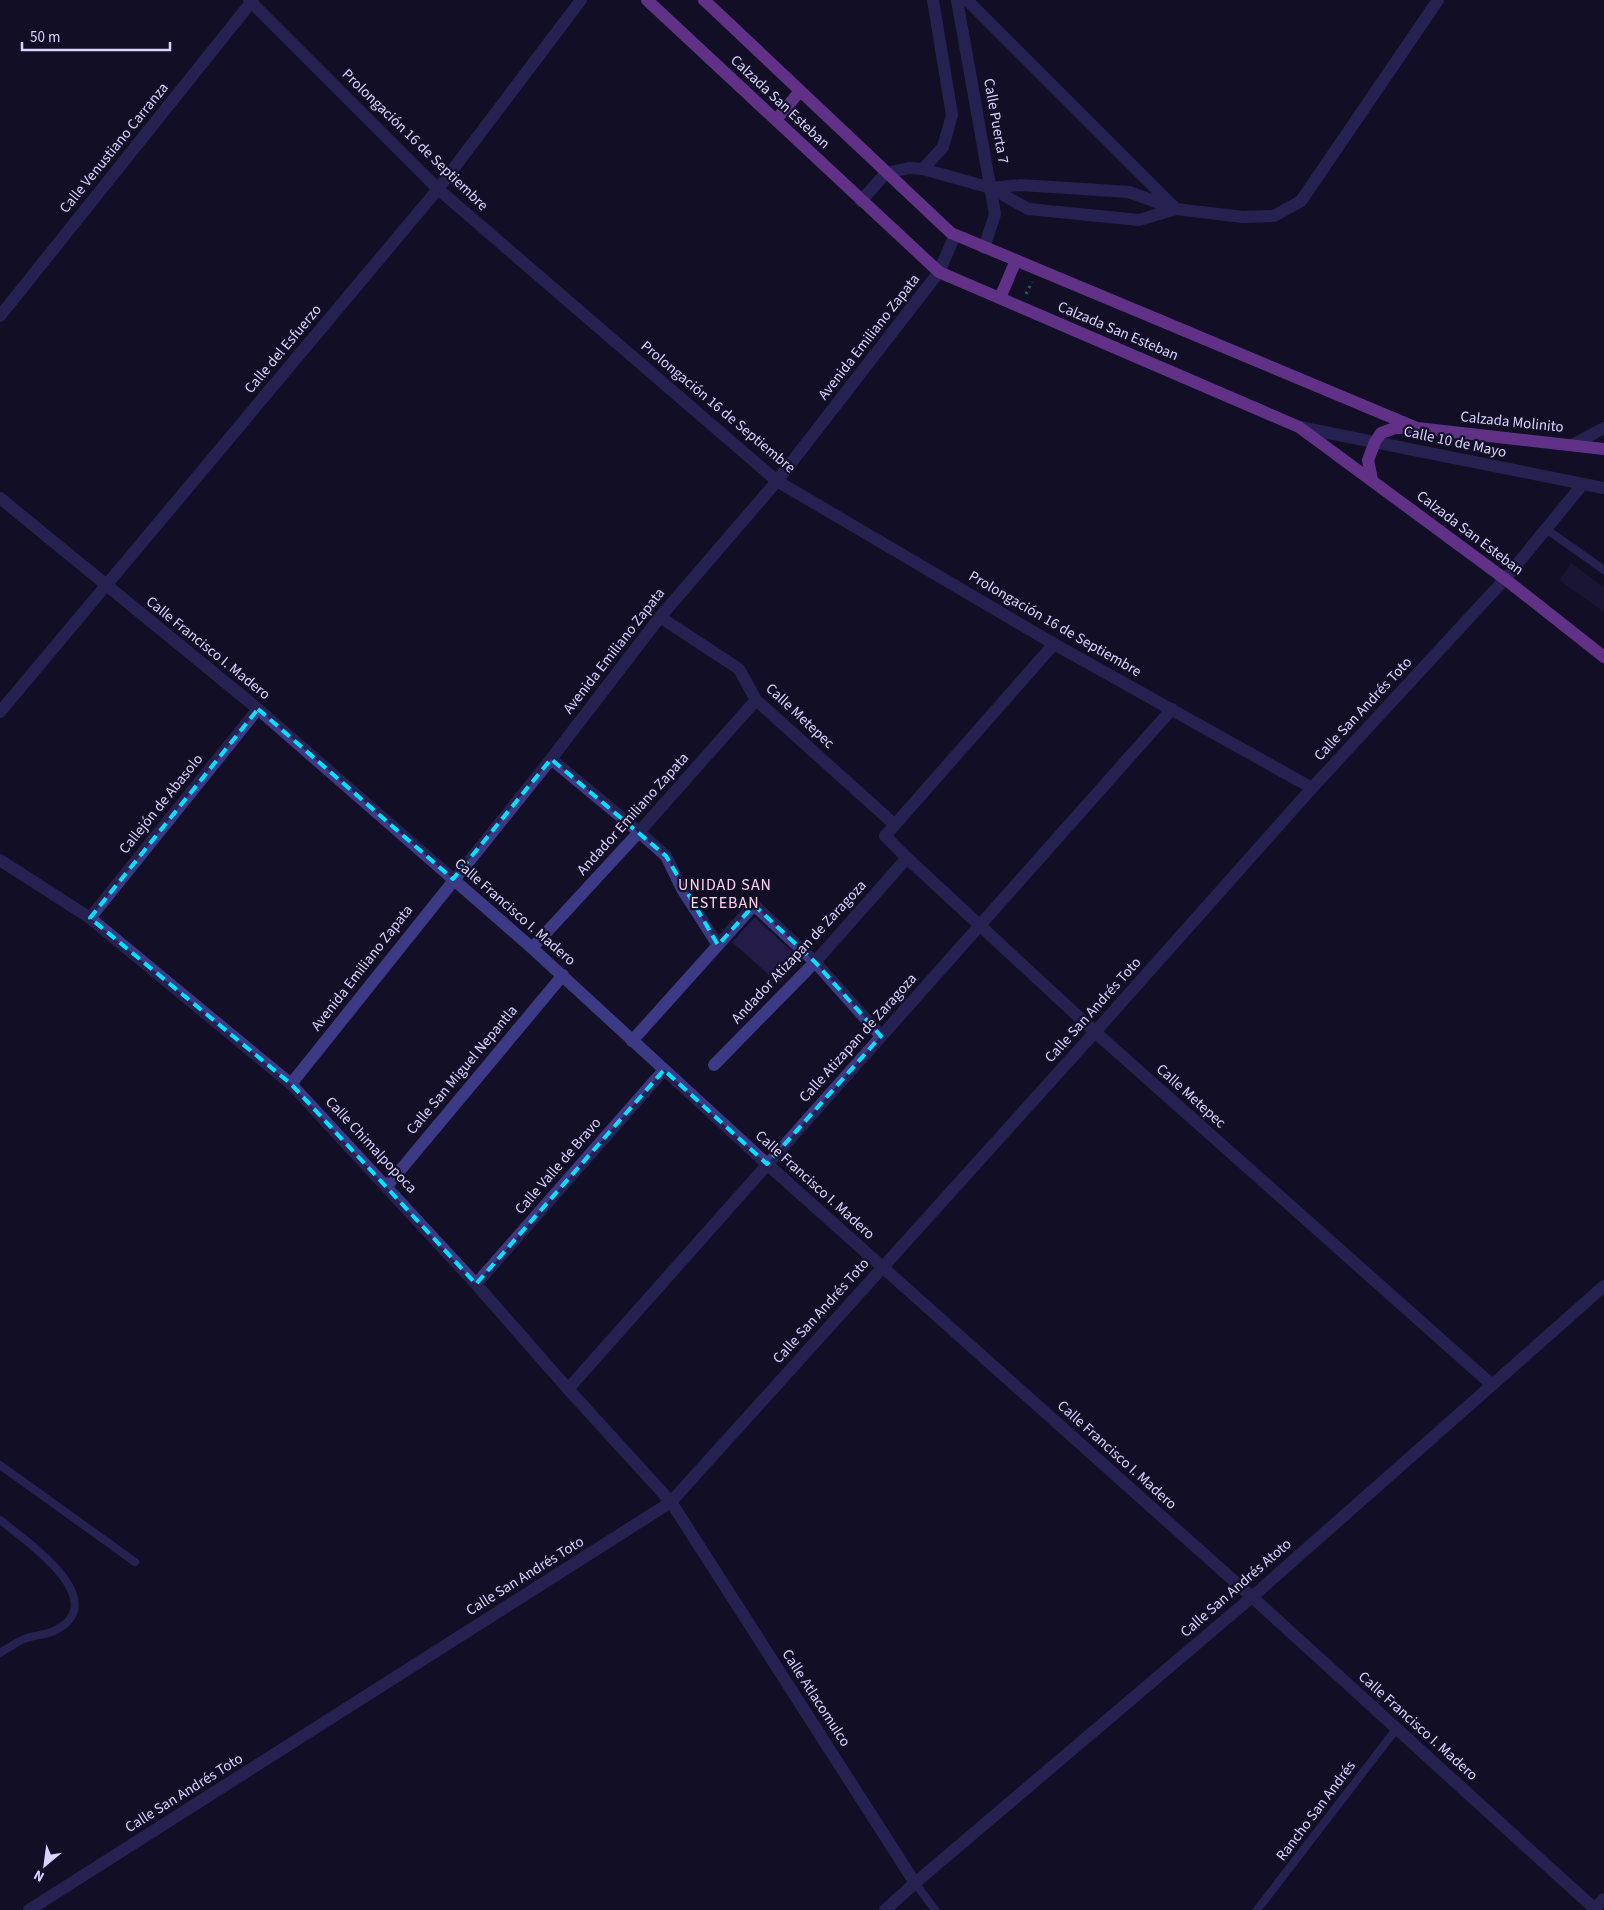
<svg xmlns="http://www.w3.org/2000/svg" width="1604" height="1910" viewBox="0 0 1604 1910" font-family="'Source Sans 3',sans-serif">
  <rect width="100%" height="100%" fill="#130f26"/>
  <!-- building -->
  <path fill="#241b47" d="M1571,563L1604,587V612L1559,580Z
    M755,917L801,960L779,984L732,942Z"/>
  <g fill="none" stroke-linecap="round" stroke-linejoin="round">
    <!-- path -->
    <path stroke="#2fb8b0" stroke-width="3" stroke-dasharray="2.5 4" stroke-linecap="butt" d="M1026,294L1032,282"/>
    <!-- service -->
    <path stroke="#3d3a85" stroke-width="8" d="M1546,529L1604,570
      M0,1465L135,1562
      M0,1520C24,1539 113,1600 56,1630C47,1635 36,1635 27,1638C18,1641 8,1648 0,1653
      M915,1883L935,1910
      M1257,1910L1397,1728"/>
    <!-- pedestrian -->
    <path stroke="#3d3a85" stroke-width="12" d="M639,832L666,856L682,889L718,945
      M532,948L639,832L756,700L894,824
      M632,1041L754,905L815,962L881,1036
      M714,1065L815,962L907,858"/>
    <!-- minor -->
    <path stroke="#3d3a85" stroke-width="12" d="M249,0L438,189L777,481L1054,644L1312,788
      M957,0L995,214L984,248
      M967,0L1176,209L1243,217L1274,216L1301,201L1438,0
      M923,169L943,147L952,115L933,0
      M991,188L1021,185L1129,192L1173,208
      M861,201L886,173L909,168L923,169L991,188L1028,209L1139,220L1176,209
      M0,316L253,0
      M1299,427L1604,488
      M1572,445L1604,428
      M0,498L258,709L532,948L767,1164L1252,1597L1596,1910
      M660,617L739,669L756,700
      M1054,644L885,836L907,858L1095,1032L1491,1384
      M551,759L639,832
      M0,860L90,918L291,1084L476,1284L568,1389L671,1502L915,1883
      M90,918L258,709
      M291,1084L551,759L660,617L777,481L939,272L955,235
      M387,1186L563,975
      M476,1284L664,1070
      M568,1389L1172,709
      M1594,1909L1604,1899
      M29,1910L671,1502L1095,1032L1312,788L1505,579L1582,485"/>
    <!-- tertiary -->
    <path stroke="#3d3a85" stroke-width="12" d="M0,712L438,189L581,0
      M885,1910L915,1883L1252,1597L1604,1286"/>
    <!-- primary -->
    <path stroke="#c25bff" stroke-width="12" d="M647,0L939,272L1299,427L1505,579L1604,657
      M704,0L951,233L1417,428
      M776,120L800,91
      M1000,298L1016,260
      M1372,480L1368,460L1375,442L1381,433L1395,428H1417L1604,449"/>
  </g>
  <!-- marked area -->
  <path d="M0 0H1604V1910H0ZM258,709L453,879L551,759L666,856L718,945L754,905L815,962L881,1036L767,1164L664,1070L476,1284L291,1084L90,918Z" fill="#130f26" fill-opacity=".55" fill-rule="evenodd"/>
  <path fill="none" stroke="#00e5ff" stroke-width="4" stroke-dasharray="10 6" stroke-linejoin="round" d="M258,709L453,879L551,759L666,856L718,945L754,905L815,962L881,1036L767,1164L664,1070L476,1284L291,1084L90,918Z"/>
  <g text-anchor="middle" dominant-baseline="central" stroke-width="4.5" stroke-linejoin="round" paint-order="stroke">
    <!-- street labels -->
    <g font-size="15" fill="#d9d4ff" stroke="#130f26">
      <text transform="translate(780 102) rotate(43)">Calzada San Esteban</text>
      <text transform="translate(996 121) rotate(80)">Calle Puerta 7</text>
      <text transform="translate(415 140) rotate(44)">Prolongación 16 de Septiembre</text>
      <text transform="translate(114 148) rotate(-51)">Calle Venustiano Carranza</text>
      <text transform="translate(1118 331) rotate(23)">Calzada San Esteban</text>
      <text transform="translate(869 337) rotate(-52)">Avenida Emiliano Zapata</text>
      <text transform="translate(283 349) rotate(-50)">Calle del Esfuerzo</text>
      <text transform="translate(718 407) rotate(40)">Prolongación 16 de Septiembre</text>
      <text transform="translate(1512 422) rotate(6)">Calzada Molinito</text>
      <text transform="translate(1455 442) rotate(12)">Calle 10 de Mayo</text>
      <text transform="translate(1470 533) rotate(37)">Calzada San Esteban</text>
      <text transform="translate(1055 624) rotate(30)">Prolongación 16 de Septiembre</text>
      <text transform="translate(208 648) rotate(39)">Calle Francisco I. Madero</text>
      <text transform="translate(614 651) rotate(-52)">Avenida Emiliano Zapata</text>
      <text transform="translate(1363 709) rotate(-47)">Calle San Andrés Toto</text>
      <text transform="translate(800 716) rotate(43)">Calle Metepec</text>
      <text transform="translate(161 804) rotate(-51)">Callejón de Abasolo</text>
      <text transform="translate(633 814) rotate(-48)">Andador Emiliano Zapata</text>
      <text transform="translate(515 912) rotate(41)">Calle Francisco I. Madero</text>
      <text transform="translate(799 952) rotate(-47)">Andador Atizapan de Zaragoza</text>
      <text transform="translate(362 968) rotate(-52)">Avenida Emiliano Zapata</text>
      <text transform="translate(1093 1010) rotate(-48)">Calle San Andrés Toto</text>
      <text transform="translate(858 1038) rotate(-48)">Calle Atizapan de Zaragoza</text>
      <text transform="translate(462 1070) rotate(-50)">Calle San Miguel Nepantla</text>
      <text transform="translate(1191 1096) rotate(42)">Calle Metepec</text>
      <text transform="translate(371 1145) rotate(47)">Calle Chimalpopoca</text>
      <text transform="translate(558 1166) rotate(-49)">Calle Valle de Bravo</text>
      <text transform="translate(815 1185) rotate(42)">Calle Francisco I. Madero</text>
      <text transform="translate(821 1311) rotate(-48)">Calle San Andrés Toto</text>
      <text transform="translate(1117 1455) rotate(42)">Calle Francisco I. Madero</text>
      <text transform="translate(525 1576) rotate(-32)">Calle San Andrés Toto</text>
      <text transform="translate(1236 1588) rotate(-41)">Calle San Andrés Atoto</text>
      <text transform="translate(816 1698) rotate(57)">Calle Atlacomulco</text>
      <text transform="translate(1418 1726) rotate(42)">Calle Francisco I. Madero</text>
      <text transform="translate(184 1793) rotate(-32)">Calle San Andrés Toto</text>
      <text transform="translate(1316 1811) rotate(-53)">Rancho San Andrés</text>
    </g>
    <!-- neighbourhood labels -->
    <g font-size="16" letter-spacing="1" fill="#ffd6f0" stroke="#130f26">
      <text x="725" y="885">UNIDAD SAN<tspan x="725" dy="18">ESTEBAN</tspan></text>
    </g>
  </g>
  <!-- north arrow -->
  <g transform="translate(45 1865) rotate(209)" stroke="#130f26" stroke-width="4" paint-order="stroke">
  <path d="M0-4L9 19L0 12L-9 19Z" fill="#d9d4ff"/>
  <text y="-8" font-size="14" font-weight="bold" text-anchor="middle" fill="#d9d4ff">N</text>
  </g>
  <!-- scale -->
  <path d="M22 42v8h148v-8" fill="none" stroke="#d9d4ff" stroke-width="2.5"/>
  <text x="30" y="42" font-size="15" fill="#d9d4ff" stroke="#130f26" stroke-width="4" paint-order="stroke">50 m</text>
</svg>
